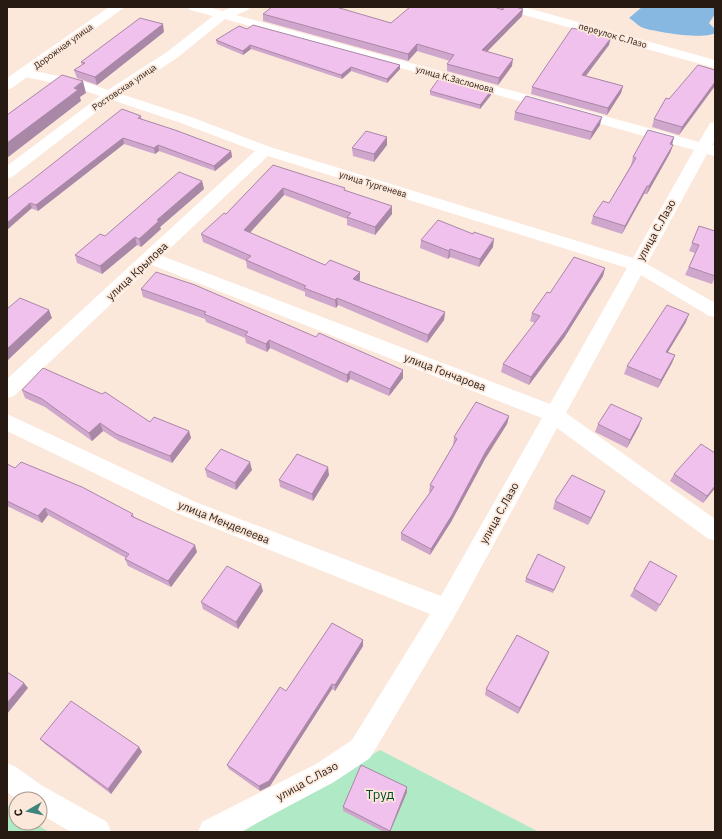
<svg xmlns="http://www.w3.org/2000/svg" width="722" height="839" viewBox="0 0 722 839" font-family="'IBM Plex Sans',sans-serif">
  <rect width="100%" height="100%" fill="#fce8db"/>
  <!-- green -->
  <path fill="#b0e9c5" d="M380,750L539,832H242Z
    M7,805L16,811V823H35L49,832H7Z"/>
  <!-- water -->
  <path fill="#87b8e1" d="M642,7H715V14L709,23L715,29V33C705,40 653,32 641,27C637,25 633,20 629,18Z"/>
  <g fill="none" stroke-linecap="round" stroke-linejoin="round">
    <!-- street -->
    <path fill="#fff" fill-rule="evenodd" d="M188,7H208L223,11L233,7H250L248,10L236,15L699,142L710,123L715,122V139L712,145L715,146V156L707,154L647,264L715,303V317L709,316L641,275L566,413L715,519V541L707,538L557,428L454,617L370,758L334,782L240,832H198L202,822L316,764L352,740L430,614L177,513L7,431V414L193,501L441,596L542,418L152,265L14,396L7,398V379L255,151L181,123L112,100L12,177L7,179V166L100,96L74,87L20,76L18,73L20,70L25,69L82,81L108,90L167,52L213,16L190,10ZM225,19L694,150L633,258L270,147L191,117L121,94L177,58ZM268,156L627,268L550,404L162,256Z
      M504,7H524L715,60V68L506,10Z
      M7,763L16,767L41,785L107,822L111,832H71L40,814V799H16L7,792Z"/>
    <!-- secondary -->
    <path fill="#fff" fill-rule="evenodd" d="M109,7H125L12,88L7,90V78Z"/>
  </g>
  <!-- wall -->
  <path fill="#cfa6cc" d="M500,7H515L523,9L522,16L487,51L512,66L498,85L447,71V64L450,61L417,51L408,61L263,21V14L391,23L501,9Z
    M247,29L400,65V69L387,83L351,71L342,79L251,49L243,55L217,44L216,40Z
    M164,32L97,85L77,78L74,70L82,65L81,62Z
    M609,45L586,76L623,86L621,93L607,115L531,94L532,87Z
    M715,70L679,135L652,127L654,119L669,99Z
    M430,91L491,95L480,109L430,95Z
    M515,112L600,125L590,140L514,120Z
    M141,116L142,120L231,151L232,157L215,171L159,151L155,154L124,144L38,211L7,199Z
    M387,137V145L374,162L353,156L352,148Z
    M674,137L672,144L673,145L670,153L647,194H644L622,234L591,224L593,216L609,203L631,165L633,157Z
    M273,165L345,190L392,214L375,235L347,225V219L284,195L250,233L325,265L360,272V280L358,281L445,312L444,320L427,343L338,305L336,308L305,296V292L247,268L246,261L203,242L201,234L226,214Z
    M202,181L204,189L160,227L161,229L141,247L137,245L102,274L77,263L75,255L105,236Z
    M699,226L715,231V277L712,284L685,275L695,253L689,251Z
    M421,240L493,247L479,267L450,257L448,259L420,248Z
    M605,268L603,276L564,338L529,385L501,372L503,364L535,323L530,321L532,313L550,293Z
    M141,289L403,378L389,396L350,379L347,383L270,348L267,352L246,343L245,338L206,322L205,319L143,297Z
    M686,322L668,352L675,355L672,363L658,388L624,374L627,366Z
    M22,390L189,431L191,438L172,463L119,441L103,431L92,441L45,407L25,398Z
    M509,416L507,424L485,459L451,522L430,555L401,540V533L430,492H429L430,485L454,445H453L454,437Z
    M598,424L639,426L627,448L595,432Z
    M715,453V488L703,503L670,481L674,474Z
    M7,464L15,468L133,514L134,517L197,552L171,587L128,566L125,559L126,558L48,515L42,523L7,506Z
    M205,469L252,470L236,490L207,477Z
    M329,475L313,501L280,487L279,480Z
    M605,491L602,498L588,525L553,509L555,501Z
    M650,561L677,576L656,612L630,596Z
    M564,570L553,593L525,582L526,578Z
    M263,591L238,629L203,609L201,602Z
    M363,640V646L335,691L332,689L270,786L260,791L229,769L227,765L286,691Z
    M547,658L518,714L485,695L486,689Z
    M40,739L139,747L142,752L111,794L45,744Z
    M407,792L390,832H384L343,811V807Z"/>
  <!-- shaded-wall -->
  <path fill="#a987a6" d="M523,9L522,16L482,57V50Z
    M163,24L164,32L97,85L95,77Z
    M611,38L609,45L581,82L582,75Z
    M417,44V51L408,61V54Z
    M250,45L251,49L243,55V51Z
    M513,59L512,66L498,85L499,78Z
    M400,65V69L387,83V79Z
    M351,67V71L342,79L341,75Z
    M83,81L86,93L80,97L81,101L7,158V143Z
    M715,82V86L679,135L682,127Z
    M623,86L621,93L607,115L608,108Z
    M491,91V95L480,109V105Z
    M602,117L600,125L590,140L592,132Z
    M387,137V145L374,162V154Z
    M674,137L672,145L670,144Z
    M123,138L124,144L38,211L36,205Z
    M158,145L159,151L155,154L154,148Z
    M673,145L670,153L647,194L649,186Z
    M231,151L232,157L215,171L214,166Z
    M202,181L204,189L160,227L161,229L141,247L139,239L157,220Z
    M647,186L644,194L622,234L625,226Z
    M283,188L284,195L245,238L244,230Z
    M30,203L32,208L7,230V223Z
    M392,206V214L375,235V227Z
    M135,237L137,245L102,274L100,266Z
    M494,239L493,247L479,267L480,259Z
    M450,249V257L448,259L449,251Z
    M605,268L603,276L564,338L529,385L531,377Z
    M360,272V280L353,287V279Z
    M337,298L338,305L336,308L335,300Z
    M49,310L52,318L7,361V349Z
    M445,312L444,320L427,343L428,335Z
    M689,314L686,322L663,360L666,352Z
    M269,340L270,348L267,352L266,344Z
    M675,355L672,363L658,388L661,380Z
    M403,370V378L389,396L390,389Z
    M350,371V379L347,383V375Z
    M509,416L507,424L485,459L451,522L430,555L431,549L486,451Z
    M642,418L639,426L627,448L630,440Z
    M100,423L103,431L92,441L89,433Z
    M189,431L191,438L172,463L170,456Z
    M250,462L252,470L236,490L235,483Z
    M328,467L329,475L313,501L312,494Z
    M715,486V488L703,503L707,496Z
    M605,491L602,498L588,525L591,518Z
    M45,508L48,515L42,523L38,516Z
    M195,545L197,552L171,587L168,581Z
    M261,584L263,591L238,629L236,622Z
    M363,640V646L335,691V685Z
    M549,652L547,658L518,714L520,708Z
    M24,683L28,688L7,714V703Z
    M332,684V689L270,786L260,791L259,786Z
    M139,747L142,752L111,794L108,789Z
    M407,787V792L390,832Z"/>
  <!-- building -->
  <path fill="#f1c1ed" stroke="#a987a6" d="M272,7H336L391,23L410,7H494L503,10V7H515L523,9L482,50L513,59L499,78L447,64L454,55L417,44L408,54L263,14Z
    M140,18L163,24L95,77L74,70L85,63L81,62Z
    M253,25L400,65L387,79L351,67L341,75L250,45L243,51L216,40L239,26L247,29Z
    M572,28L611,38L582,75L623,86L608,108L532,87Z
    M698,65L715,70V82L682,127L654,119L666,98L669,99Z
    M62,75L83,81L74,88L78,90L7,143V115Z
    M440,77L491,91L480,105L430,91Z
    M526,96L602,117L592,132L515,112Z
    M122,109L141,116L138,118L175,130L231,151L214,166L158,145L154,148L123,138L36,205L30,203L7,223V199L32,180Z
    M648,130L674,137L670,144L673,145L649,186H647L625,226L593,216L603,201L609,203L636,158L633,157Z
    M366,131L387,137L374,154L352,148Z
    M273,165L345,188L344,190L392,206L375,227L347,217L351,213L283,188L244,230L325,265L330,260L360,272L353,279L445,312L428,335L337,298L335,300L304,288L306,286L246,260L251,256L201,234L224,213L226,214Z
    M179,172L202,181L157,220L159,221L139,239L135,237L100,266L75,255L100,234L105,236Z
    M438,220L473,234L474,232L494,239L480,259L450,249L449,251L421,240Z
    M699,226L715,231V276L689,267L699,245L692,243Z
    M574,257L605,268L566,330L531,377L503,364L540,316L532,313L547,292L550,293Z
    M156,272L195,285L316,337L319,333L403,370L390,389L350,371L347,375L269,340L266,344L245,335L248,332L204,314L206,312L141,289Z
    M20,298L49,310L7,349V309Z
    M667,305L689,314L666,352L675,355L661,380L627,366Z
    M43,368L102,394L105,392L150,422L154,417L189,431L170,456L116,434L100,423L89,433L42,399L22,390Z
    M476,402L509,416L486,451L452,515L431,549L401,533L434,487L430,485L457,439L454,437Z
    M611,404L642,418L630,440L598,424Z
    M701,444L715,453V486L707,496L674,474Z
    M221,449L250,462L235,483L205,469Z
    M297,454L328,467L312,494L279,480Z
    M21,462L82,487L133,514L131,516L195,545L168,581L125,559L129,554L45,508L38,516L7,501V464L15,468Z
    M572,475L605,491L591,518L555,501Z
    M538,554L565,567L554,590L526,578Z
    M650,561L677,576L660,605L634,589Z
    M227,566L261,584L236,622L201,602Z
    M332,623L363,640L335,685L332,684L269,781L259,786L227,765L280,687L286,691Z
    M517,635L549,652L520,708L486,689Z
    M7,672L24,683L7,703Z
    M71,701L139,747L108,789L40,739Z
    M361,765L407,787L390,831L343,807Z"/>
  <g text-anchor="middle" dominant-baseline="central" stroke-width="3.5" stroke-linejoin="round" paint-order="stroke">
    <!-- far-street labels -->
    <g font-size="9" fill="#261a13" stroke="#fce8db">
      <text transform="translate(613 35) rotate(16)">переулок С.Лазо</text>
      <text transform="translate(63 46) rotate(-36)">Дорожная улица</text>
      <text transform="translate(455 79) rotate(15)">улица К.Заслонова</text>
      <text transform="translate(124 87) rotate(-34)">Ростовская улица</text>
      <text transform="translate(373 184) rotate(17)">улица Тургенева</text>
    </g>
    <!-- street labels -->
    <g font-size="11" fill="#261a13" stroke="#fce8db">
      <text transform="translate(656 230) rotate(-61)">улица С.Лазо</text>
      <text transform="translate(137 271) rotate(-43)">улица Крылова</text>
      <text transform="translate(445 372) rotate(21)">улица Гончарова</text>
      <text transform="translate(499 513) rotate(-61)">улица С.Лазо</text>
      <text transform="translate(224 522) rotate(22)">улица Менделеева</text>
      <text transform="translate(307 781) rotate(-29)">улица С.Лазо</text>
    </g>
    <!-- near-park labels -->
    <g font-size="13" fill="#014b2b" stroke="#fce8db">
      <text x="380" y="794">Труд</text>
    </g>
  </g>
  <!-- border -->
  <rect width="722" height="839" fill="none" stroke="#261a13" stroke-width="16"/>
  <!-- north arrow -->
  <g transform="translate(28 811) rotate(261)"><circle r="19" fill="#fce8db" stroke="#a6968b"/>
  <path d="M0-3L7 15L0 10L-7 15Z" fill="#3d847f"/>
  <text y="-6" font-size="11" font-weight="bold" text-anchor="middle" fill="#261a13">С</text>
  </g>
</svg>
